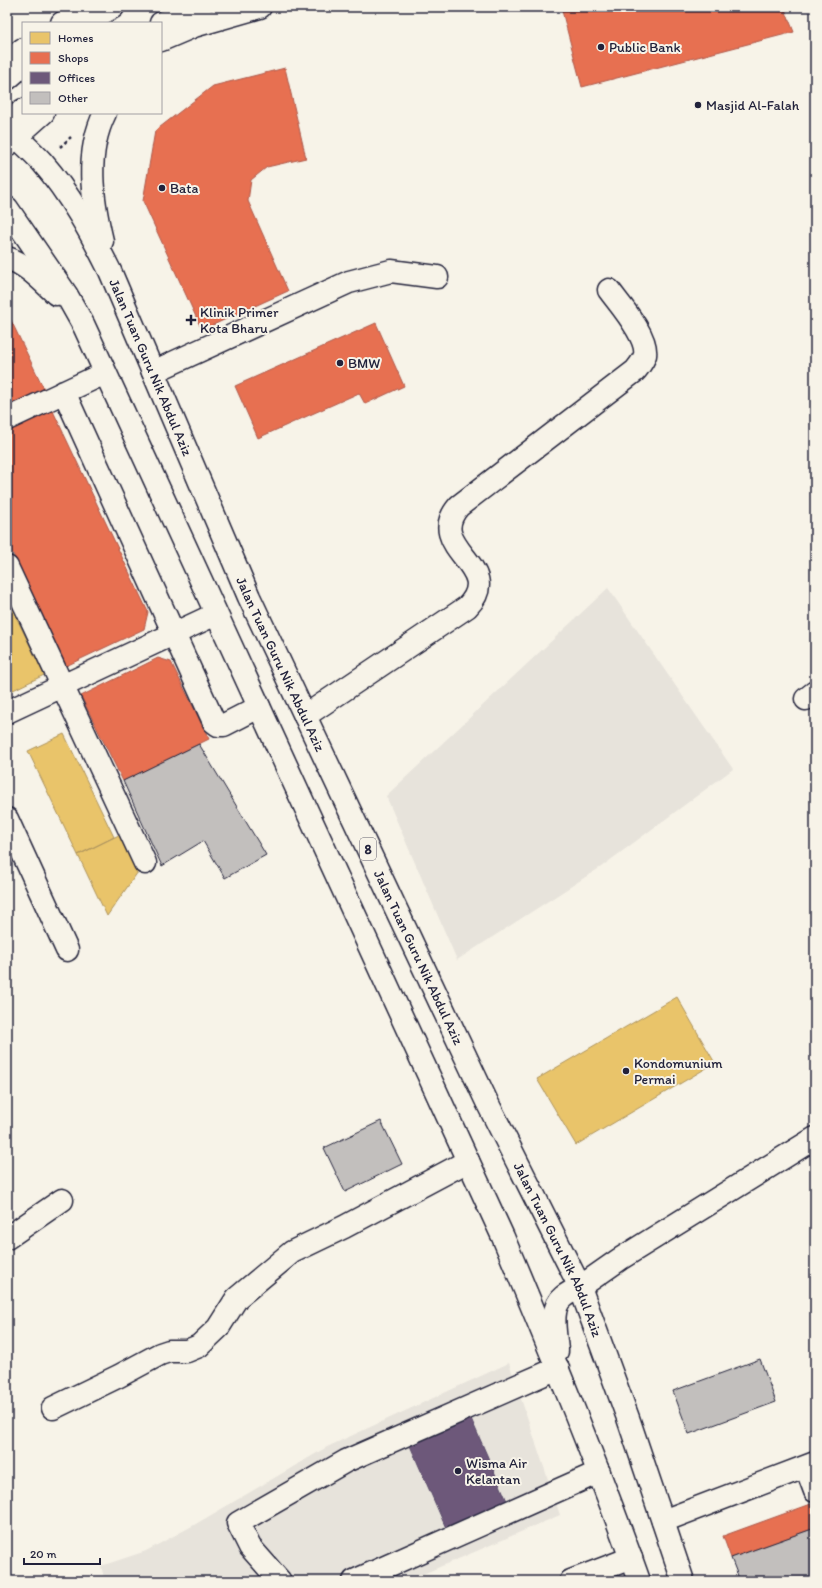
<svg xmlns="http://www.w3.org/2000/svg" width="822" height="1588" viewBox="0 0 822 1588" font-family="Itim,sans-serif">
  <rect width="100%" height="100%" fill="#f7f3e8"/>
  <filter id="ink" filterUnits="userSpaceOnUse"><feTurbulence type="fractalNoise" baseFrequency=".025" numOctaves="2"/><feDisplacementMap in="SourceGraphic" scale="8" xChannelSelector="R" yChannelSelector="G"/><feConvolveMatrix kernelMatrix="1 2 1 2 8 2 1 2 1" color-interpolation-filters="sRGB"/></filter>
  <g filter="url(#ink)">
    <!-- built -->
    <path fill="#e7e3db" d="M608,588L733,769L601,867L457,960L386,796Z
      M509,1363L560,1515L407,1581H254L252,1579L244,1581H105L101,1566L146,1551L194,1525L327,1447Z"/>
    <!-- homes -->
    <path fill="#e9c46a" stroke="#ad935c" d="M7,598L44,675L7,693Z
      M64,734L114,837L78,855L28,751Z
      M123,833L140,869L107,916L78,855Z
      M677,997L715,1063L576,1145L537,1079Z"/>
    <!-- shops -->
    <path fill="#e76f51" stroke="#ac584a" d="M561,7H784L794,32L582,87Z
      M285,68L306,158L267,167L251,180L248,201L288,291L202,330L143,201L155,131L213,86Z
      M7,312L44,389L7,407Z
      M376,323L404,386L365,404L359,393L258,438L235,386Z
      M52,409L148,612L144,629L66,666L7,541V430Z
      M158,658L171,662L209,739L123,781L81,696Z
      M811,1504L815,1514V1528L731,1558L723,1536Z"/>
    <!-- offices -->
    <path fill="#6d597a" stroke="#564867" d="M469,1414L507,1501L446,1528L408,1441Z"/>
    <!-- building -->
    <path fill="#c2bfbd" stroke="#22223b" d="M199,744L266,855L225,878L203,841L162,866L123,781Z
      M381,1121L402,1164L345,1192L324,1148Z
      M760,1359L776,1402L689,1434L673,1391Z
      M815,1528V1581H740L731,1558Z"/>
    <g fill="none" stroke-linecap="round" stroke-linejoin="round">
      <defs>
        <path id="minor" d="M153,372L349,282L391,271L437,277
          M64,392L214,722L218,725H224L259,707
          M7,419L105,373
          M7,567L145,863
          M806,699L815,692
          M7,712L216,614
          M305,716L467,607C507,566 422,548 459,506L635,371C639,366 643,362 645,355C648,336 620,305 609,290
          M7,819L67,950
          M7,1238L62,1200
          M580,1287L620,1259L815,1138
          M53,1408L119,1376L160,1354L169,1351H187L199,1346L218,1328L237,1298L292,1252L344,1227L468,1161
          M806,1467L815,1491
          M663,1521L815,1463
          M280,1581L250,1547L238,1523L346,1461L558,1368
          M354,1581L599,1472
          M571,1581L631,1558"/>
        <g id="major">
          <path d="M62,23L87,7"/>
          <path d="M161,40L194,26L260,7"/>
          <path d="M7,62L23,49"/>
          <path id="s1" d="M7,127C18,139 31,150 42,162C70,194 91,233 110,271L249,597L487,1102L580,1287L628,1418L683,1581"/>
          <path d="M7,145L43,113"/>
          <path d="M7,208L66,294L84,326L503,1237C551,1351 598,1465 639,1581"/>
          <path d="M102,241C92,199 85,153 105,113"/>
          <path d="M7,258C26,264 41,280 56,294"/>
          <path d="M557,1351C556,1335 549,1308 563,1297C568,1293 574,1290 580,1287"/>
        </g>
        <path id="highway" d="M84,23L113,7
          M161,23L200,7
          M7,79L23,65
          M7,124L23,110"/>
      </defs>
      <!-- minor casing -->
      <use href="#minor" stroke="#22223b" stroke-width="25"/>
      <!-- major casing -->
      <use href="#major" stroke="#22223b" stroke-width="25"/>
      <!-- highway casing -->
      <use href="#highway" stroke="#22223b" stroke-width="25"/>
      <!-- path -->
      <path stroke="#22223b" stroke-width="2.5" stroke-dasharray="3 3" stroke-linecap="butt" d="M60,147L71,137"/>
      <!-- minor -->
      <use href="#minor" stroke="#f7f3e8" stroke-width="22"/>
      <!-- major -->
      <use href="#major" stroke="#f7f3e8" stroke-width="22"/>
      <!-- highway -->
      <use href="#highway" stroke="#f7f3e8" stroke-width="22"/>
    </g>
  </g>
  <!-- markers -->
  <g fill="#22223b" stroke="#f7f3e8" stroke-width="1.5">
    <circle cx="601" cy="47" r="4"/>
    <circle cx="698" cy="105" r="4"/>
    <circle cx="162" cy="188" r="4"/>
    <path d="M189 314h4v4h4v4h-4v4h-4v-4h-4v-4h4z"/>
    <circle cx="340" cy="363" r="4"/>
    <circle cx="626" cy="1071" r="4"/>
    <circle cx="458" cy="1471" r="4"/>
  </g>
  <g text-anchor="middle" dominant-baseline="central" stroke-width="4" stroke-linejoin="round" paint-order="stroke">
    <!-- shield labels -->
    <rect fill="#f7f3e8" stroke="#62616f" stroke-width="1" x="360" y="838" width="16" height="22" rx="3"/>
    <g font-size="13" font-weight="bold" fill="#22223b">
      <text x="368" y="849">8</text>
    </g>
    <!-- poi labels -->
    <g font-size="14" fill="#22223b" stroke="#f7f3e8" text-anchor="start">
      <text x="609" y="47">Public Bank</text>
      <text x="706" y="105">Masjid Al-Falah</text>
      <text x="170" y="188">Bata</text>
      <text x="200" y="312">Klinik Primer<tspan x="200" dy="16">Kota Bharu</tspan></text>
      <text x="348" y="363">BMW</text>
      <text x="634" y="1063">Kondomunium<tspan x="634" dy="16">Permai</tspan></text>
      <text x="466" y="1463">Wisma Air<tspan x="466" dy="16">Kelantan</tspan></text>
    </g>
    <!-- street labels -->
    <g font-size="14" fill="#22223b" stroke="#f7f3e8">
      <text stroke="none"><textPath href="#s1" startOffset="283">Jalan Tuan Guru Nik Abdul Aziz</textPath></text>
      <text stroke="none"><textPath href="#s1" startOffset="607">Jalan Tuan Guru Nik Abdul Aziz</textPath></text>
      <text stroke="none"><textPath href="#s1" startOffset="931">Jalan Tuan Guru Nik Abdul Aziz</textPath></text>
      <text stroke="none"><textPath href="#s1" startOffset="1255">Jalan Tuan Guru Nik Abdul Aziz</textPath></text>
    </g>
  </g>
  <!-- margin -->
  <rect width="822" height="1588" fill="none" stroke="#f7f3e8" stroke-width="24"/>
  <rect x="12" y="12" width="798" height="1564" fill="none" stroke="#22223b" stroke-width="1.5" filter="url(#ink)"/>
  <!-- legend -->
  <rect x="22" y="22" width="140" height="92" fill="#f7f3e8" stroke="#a29fa3"/>
  <rect x="30" y="32" width="20" height="12" fill="#e9c46a" stroke="#a29fa3"/>
  <text x="58" y="42" font-size="12" fill="#22223b">Homes</text>
  <rect x="30" y="52" width="20" height="12" fill="#e76f51" stroke="#a29fa3"/>
  <text x="58" y="62" font-size="12" fill="#22223b">Shops</text>
  <rect x="30" y="72" width="20" height="12" fill="#6d597a" stroke="#a29fa3"/>
  <text x="58" y="82" font-size="12" fill="#22223b">Offices</text>
  <rect x="30" y="92" width="20" height="12" fill="#c2bfbd" stroke="#a29fa3"/>
  <text x="58" y="102" font-size="12" fill="#22223b">Other</text>
  <!-- scale -->
  <path d="M24 1558v6h76v-6" fill="none" stroke="#22223b" stroke-width="2"/>
  <text x="30" y="1558" font-size="12" fill="#22223b" stroke="#f7f3e8" stroke-width="3" paint-order="stroke">20 m</text>
</svg>
